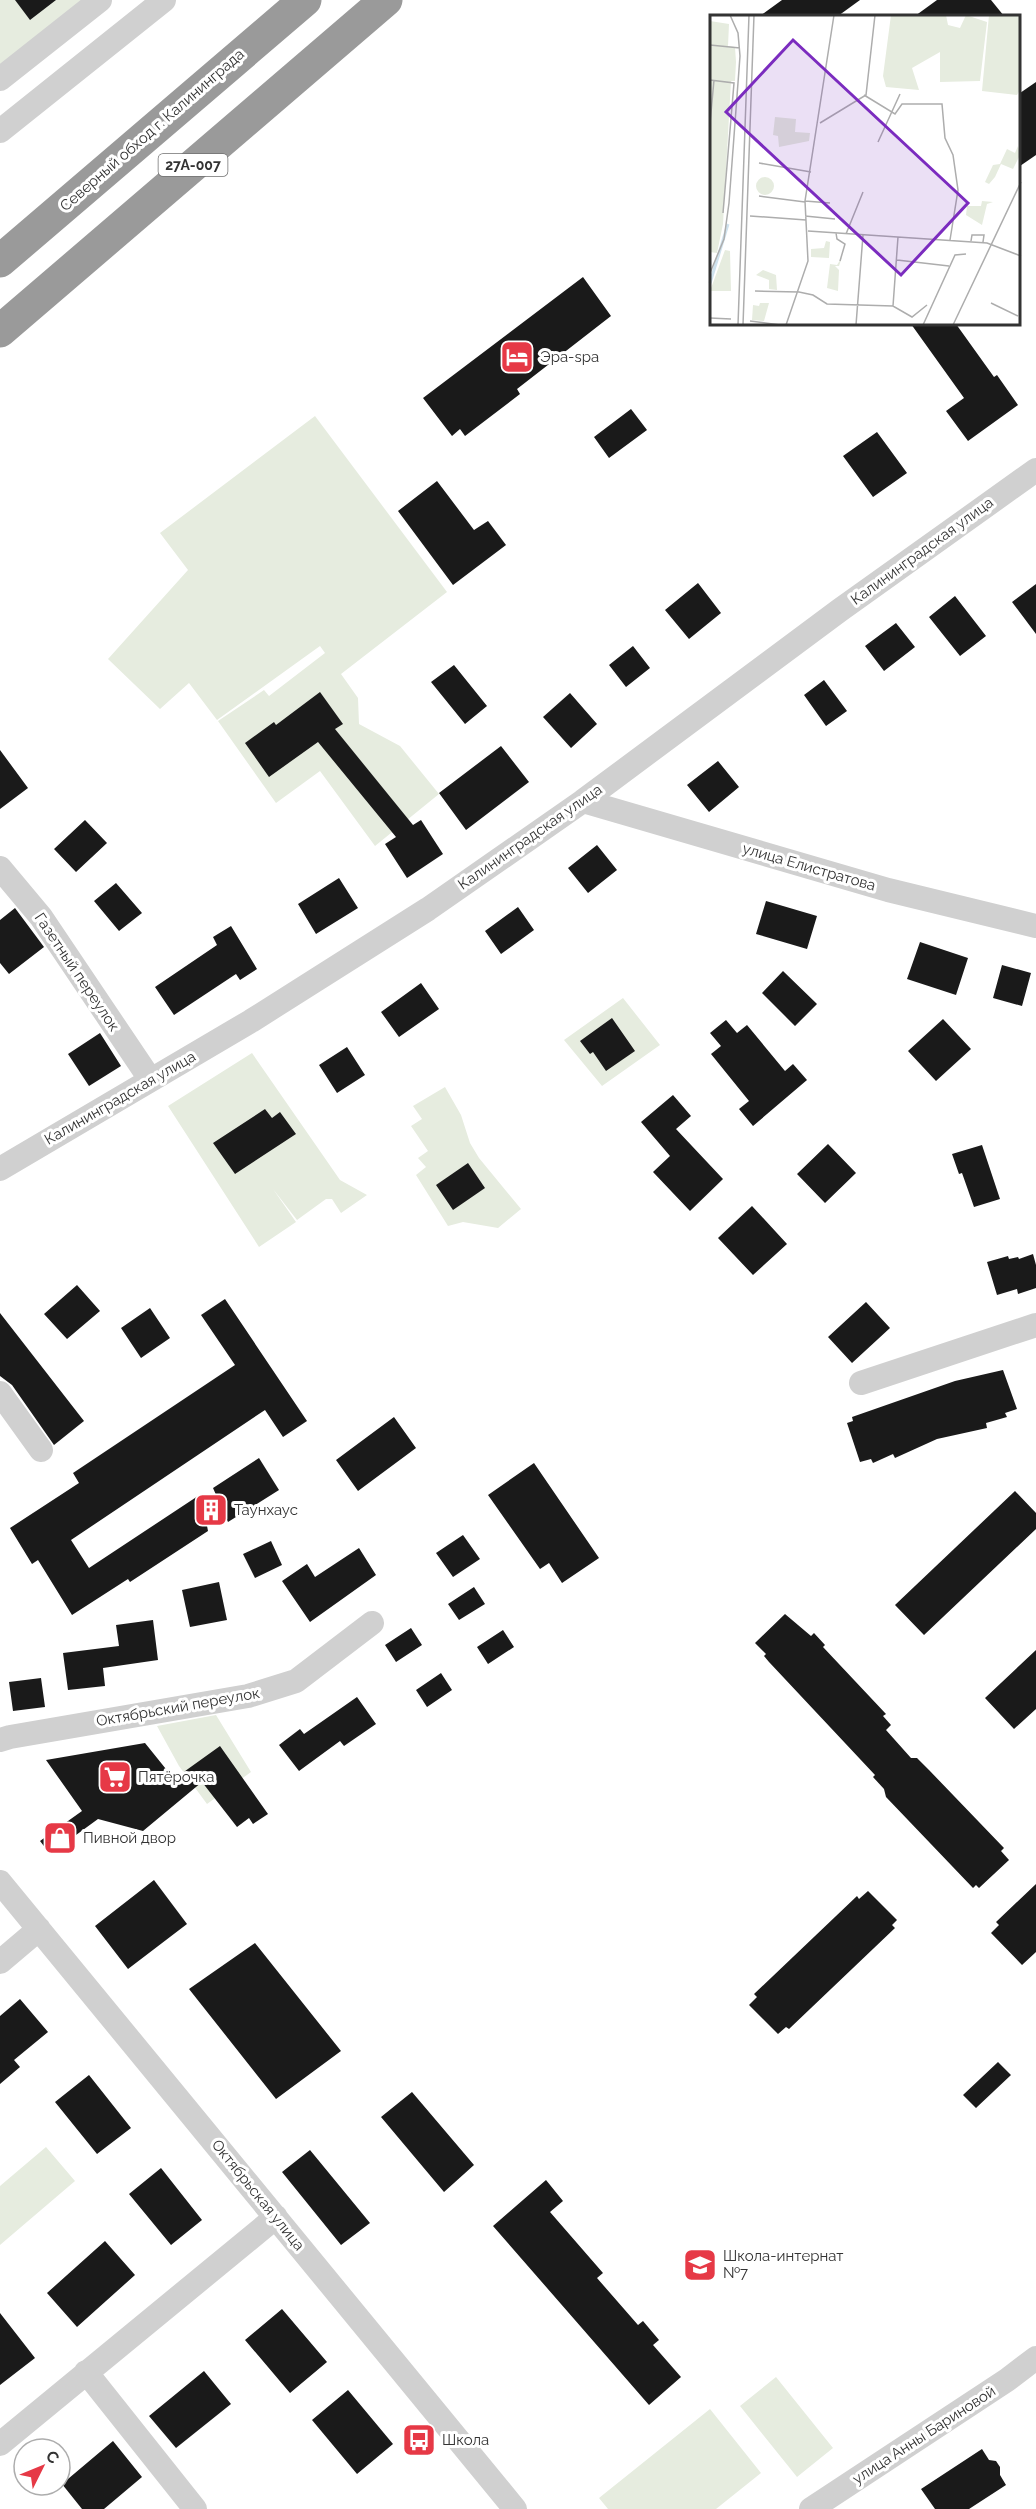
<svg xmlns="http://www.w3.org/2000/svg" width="1036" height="2509" font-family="Raleway,sans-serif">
<rect width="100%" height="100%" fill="#fff"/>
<path fill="#e6ecdf" d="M0,0H86L0,68Z
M315,416L447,592L341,674L358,698L359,724L400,746L439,794L375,846L320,771L276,803L218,721L264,690L269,696L325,653L320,646L217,720L189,683L160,709L108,659L188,570L160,533Z
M623,998L660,1045L602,1086L564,1040Z
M252,1053L340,1180L367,1195L341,1213L332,1199H326L297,1220L273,1189L296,1222L259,1247L168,1106Z
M445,1087L461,1115L470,1143L479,1158L521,1209L498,1228L463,1222L448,1226L416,1175L426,1167L418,1158L428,1151L411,1126L422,1119L413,1106Z
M216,1715L251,1772L207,1804L179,1766L157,1726Z
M46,2147L75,2181L0,2245V2186Z
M776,2377L833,2448L797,2477L740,2406Z
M710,2409L761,2473L716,2509H608L599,2498Z"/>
<path fill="#1a1a1a" d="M15,0H56L30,20Z
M782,0H860L838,16H760Z
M937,0H991L1004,16H915Z
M1036,82V155L1020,166V93Z
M583,277L611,316L517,389L520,394L465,436L460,429L452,436L423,398Z
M911,324H956L994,377L997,375L1018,405L968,441L946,411L964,398Z
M631,409L647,430L609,458L594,437Z
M877,432L907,473L873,497L843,456Z
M437,481L474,530L488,521L506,545L453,585L398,511Z
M698,583L721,613L689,639L665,610Z
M1036,584V634L1012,602Z
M955,596L986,636L960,656L929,617Z
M896,623L915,647L884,671L865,646Z
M633,646L650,668L626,687L609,665Z
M454,665L487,706L465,724L431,682Z
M824,680L847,711L826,726L804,695Z
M320,692L343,724L335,729L413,825L421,820L443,854L407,878L385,844L396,837L318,742L269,777L245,743L274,722L276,725Z
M570,693L597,724L571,748L543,717Z
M501,746L529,782L466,830L439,793Z
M0,750L28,788L0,809Z
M718,761L739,787L709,812L687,785Z
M85,820L107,843L76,872L54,849Z
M597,845L617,870L588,893L568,868Z
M339,878L358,908L316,934L298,904Z
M116,883L142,913L119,931L94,901Z
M766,901L817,916L807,949L756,934Z
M518,907L534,930L501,954L485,931Z
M15,908L44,947L9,974L0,963V920Z
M231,926L257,969L240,980L236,974L174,1015L155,987L217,945L213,937Z
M920,942L968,958L956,995L907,979Z
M1002,965L1031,973L1022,1006L993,998Z
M783,971L817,1004L795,1026L762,993Z
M421,983L439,1009L399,1037L381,1012Z
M612,1018L635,1051L606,1071L593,1052L590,1054L580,1041Z
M943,1019L971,1049L936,1081L908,1051Z
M726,1020L737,1033L747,1025L785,1071L793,1064L807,1080L753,1126L739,1109L749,1101L711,1054L721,1046L710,1033Z
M100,1033L121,1066L89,1086L68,1054Z
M347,1047L365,1075L337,1093L319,1065Z
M673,1095L691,1116L676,1129L723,1179L690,1211L653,1172L670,1156L641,1122Z
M265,1109L272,1118L280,1112L296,1134L235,1174L213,1143Z
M828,1144L856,1173L825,1203L797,1174Z
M982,1145L1000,1199L974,1207L962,1173L959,1174L952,1154Z
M468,1163L485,1188L453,1210L436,1185Z
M752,1206L787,1244L753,1275L718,1238Z
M1033,1254L1036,1265V1288L1018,1294L1017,1289L997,1295L987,1262L1008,1256L1009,1259L1018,1257L1019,1259Z
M77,1285L100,1311L67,1339L44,1314Z
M225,1299L307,1421L283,1437L265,1410L71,1540L89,1568L201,1494L208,1531L130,1582L128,1579L72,1615L38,1560L32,1564L10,1528L79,1483L73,1473L235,1365L201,1315Z
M866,1302L890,1328L852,1363L828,1337Z
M150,1308L170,1338L141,1358L121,1328Z
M0,1313L84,1421L54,1445L12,1385L0,1376Z
M1003,1370L1017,1409L1005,1413L1007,1417L986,1423L987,1428L937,1439L895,1458L893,1454L873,1463L871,1459L860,1462L847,1423L853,1421L852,1417L955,1381Z
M394,1417L416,1448L358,1491L336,1460Z
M259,1458L279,1490L228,1522L213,1488Z
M534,1463L599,1558L562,1583L549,1563L540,1569L488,1495Z
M1015,1491L1036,1513V1529L924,1635L895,1605Z
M463,1535L480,1559L453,1577L436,1553Z
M271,1541L282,1565L255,1578L243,1554Z
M359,1548L376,1575L310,1622L282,1581L307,1564L315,1577Z
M219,1582L227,1620L190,1627L182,1590Z
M474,1587L485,1604L459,1620L448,1604Z
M785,1614L811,1636L814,1633L825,1645L823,1647L886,1714L883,1716L891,1725L886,1730L911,1758H917L929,1770L1004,1848L1001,1851L1009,1860L979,1888L976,1885L973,1888L886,1797L884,1789L873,1777L875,1775L769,1662L764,1656L766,1654L755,1643Z
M153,1620L158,1660L103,1668L105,1686L68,1690L63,1653L119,1646L116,1625Z
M411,1628L422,1645L396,1662L385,1645Z
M503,1630L514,1647L488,1664L477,1647Z
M1036,1650V1709L1014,1729L985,1698Z
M441,1673L452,1690L427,1707L416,1690Z
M41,1678L45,1707L13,1711L9,1682Z
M357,1697L376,1724L344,1746L340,1741L299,1771L279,1745L300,1729L304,1734Z
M145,1743L174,1779L220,1746L268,1814L253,1824L249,1818L237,1827L202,1782L143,1831L98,1819L50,1854L40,1841L82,1811L46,1760Z
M154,1880L187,1924L128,1969L95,1926Z
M1036,1884V1952L1022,1965L991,1933L999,1925L996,1922Z
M868,1891L897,1920L892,1925L895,1928L789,2029L786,2027L778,2034L749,2005L757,1997L754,1994L857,1896L859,1899Z
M255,1943L341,2051L276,2099L189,1989Z
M20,1999L48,2032L14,2060L20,2067L0,2084V2016Z
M998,2062L1011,2075L976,2108L963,2095Z
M89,2075L131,2128L97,2154L55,2102Z
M412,2092L474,2165L444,2192L381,2117Z
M310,2150L370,2223L341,2245L282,2172Z
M161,2168L202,2220L171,2245L129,2194Z
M546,2180L563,2201L550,2212L603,2273L597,2278L638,2325L643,2321L659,2340L653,2345L681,2377L649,2405L493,2226Z
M105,2241L135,2275L77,2327L47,2293Z
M282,2309L327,2362L290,2393L245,2340Z
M0,2313L35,2358L0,2385Z
M204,2371L231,2404L176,2448L149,2416Z
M348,2390L393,2444L357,2474L312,2420Z
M113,2441L142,2477L104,2509H82L62,2484Z
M982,2449L989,2460L996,2461L1000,2467V2475L1006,2485L969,2509H935L921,2489Z"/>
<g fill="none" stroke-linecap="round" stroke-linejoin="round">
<path stroke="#d0d0d0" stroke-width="24" d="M0,79L100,0
M0,131L164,0
M583,801L888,890L1036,926
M0,868L41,917L150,1079
M0,1169L251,1021L428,909L583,801L840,610L1036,470
M861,1383L1036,1325
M0,1393L41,1450
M0,1740L10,1737L248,1696L296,1681L372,1623
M0,1882L515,2509
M0,1962L39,1929
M86,2372L195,2509
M0,2444L276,2217
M811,2509L1007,2380L1036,2358"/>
<path stroke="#9a9a9a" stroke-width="33" d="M0,261L305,0
M0,331L386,0"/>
</g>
<defs>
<symbol id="hotel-square" viewBox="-11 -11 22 22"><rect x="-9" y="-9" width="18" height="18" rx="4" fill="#e63946" stroke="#fff"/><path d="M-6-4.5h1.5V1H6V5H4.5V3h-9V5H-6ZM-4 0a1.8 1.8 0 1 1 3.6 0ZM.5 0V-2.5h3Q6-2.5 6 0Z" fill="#fff"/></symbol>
<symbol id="building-square" viewBox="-11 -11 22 22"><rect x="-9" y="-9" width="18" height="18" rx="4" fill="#e63946" stroke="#fff"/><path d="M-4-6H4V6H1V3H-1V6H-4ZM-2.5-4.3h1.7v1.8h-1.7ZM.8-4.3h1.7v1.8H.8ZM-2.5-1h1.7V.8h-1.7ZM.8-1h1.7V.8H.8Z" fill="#fff"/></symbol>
<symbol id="supermarket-square" viewBox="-11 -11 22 22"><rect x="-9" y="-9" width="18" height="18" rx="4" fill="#e63946" stroke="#fff"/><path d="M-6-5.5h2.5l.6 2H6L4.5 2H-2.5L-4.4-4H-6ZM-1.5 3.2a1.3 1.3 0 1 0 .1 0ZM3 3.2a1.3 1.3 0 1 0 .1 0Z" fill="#fff"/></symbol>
<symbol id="shop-square" viewBox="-11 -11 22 22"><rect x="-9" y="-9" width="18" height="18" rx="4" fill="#e63946" stroke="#fff"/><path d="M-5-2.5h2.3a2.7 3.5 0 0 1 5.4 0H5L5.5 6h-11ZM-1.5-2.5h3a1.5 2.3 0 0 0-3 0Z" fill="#fff"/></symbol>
<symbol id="school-square" viewBox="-11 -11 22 22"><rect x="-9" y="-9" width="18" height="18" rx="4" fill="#e63946" stroke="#fff"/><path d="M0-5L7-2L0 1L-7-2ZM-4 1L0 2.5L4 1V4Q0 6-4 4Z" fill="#fff"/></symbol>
<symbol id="bus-square" viewBox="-11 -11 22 22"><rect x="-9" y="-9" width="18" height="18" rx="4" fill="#e63946" stroke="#fff"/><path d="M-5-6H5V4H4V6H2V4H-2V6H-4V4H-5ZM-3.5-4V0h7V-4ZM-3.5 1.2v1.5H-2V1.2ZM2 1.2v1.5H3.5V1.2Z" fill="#fff"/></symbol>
</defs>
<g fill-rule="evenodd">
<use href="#hotel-square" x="498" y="338" width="38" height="38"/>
<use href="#building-square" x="192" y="1491" width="38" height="38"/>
<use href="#supermarket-square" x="96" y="1758" width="38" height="38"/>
<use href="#shop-square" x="41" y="1819" width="38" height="38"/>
<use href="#school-square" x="681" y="2246" width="38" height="38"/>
<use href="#bus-square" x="400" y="2421" width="38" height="38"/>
</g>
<g text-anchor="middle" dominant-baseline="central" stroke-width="6" stroke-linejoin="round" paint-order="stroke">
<rect fill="#fff" stroke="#707070" stroke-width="1.5" x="158.5" y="154" width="69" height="22" rx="4.5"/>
<g font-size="14" font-weight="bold" fill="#333">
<text x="193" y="165">27А-007</text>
</g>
<g font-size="15" fill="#333" stroke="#fff">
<text transform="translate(152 130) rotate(-41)">Северный обход г. Калининграда</text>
<text transform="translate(922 551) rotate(-36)">Калининградская улица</text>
<text transform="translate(530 837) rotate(-35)">Калининградская улица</text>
<text transform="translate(809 867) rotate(16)">улица Елистратова</text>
<text transform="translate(77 972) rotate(56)">Газетный переулок</text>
<text transform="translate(120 1098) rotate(-30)">Калининградская улица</text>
<text transform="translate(178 1707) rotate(-10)">Октябрьский переулок</text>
<text transform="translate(258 2195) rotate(51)">Октябрьская улица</text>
<text transform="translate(924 2435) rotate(-33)">улица Анны Бариновой</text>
</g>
<g font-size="15" fill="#333" stroke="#fff" text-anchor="start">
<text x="540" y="357">Эра-spa</text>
<text x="234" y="1510">Таунхаус</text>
<text x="138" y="1777">Пятёрочка</text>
<text x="83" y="1838">Пивной двор</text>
<text x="723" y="2256">Школа-интернат<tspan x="723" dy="17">№7</tspan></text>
<text x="442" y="2440">Школа</text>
</g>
</g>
<g transform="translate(710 15)">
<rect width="310" height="310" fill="#fff"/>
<path d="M181,0H236L238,10L250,13L256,0L277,7L270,66L230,67V37L202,53L209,75L176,72L173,61ZM279,0H310L311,73L307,80L272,76ZM0,6L19,9L18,31L25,32L26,47L25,66H21L13,209L7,238L0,237ZM65,102L86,104L85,117L100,118L99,126L69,132L68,121L63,120ZM308,131L310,140L303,154L291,149L285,162L279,169L275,167L283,150L290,149L297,134L305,138ZM46 171a9 9 0 1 1 18 0a9 9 0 1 1-18 0ZM272,186L283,187L277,189L272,210L256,200L257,191H271ZM116,226L120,227L119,243L101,242V234L114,233ZM15,235L20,236L21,276H0ZM132,242L129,251H125L129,255L128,276L117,273L120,249L127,250ZM53,255L66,260L67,275L59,274V265L46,260ZM50,288H59L54,306L42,305L43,290L49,291Z" fill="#e6ecdf"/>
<path fill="none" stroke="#cfe2ee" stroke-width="3" d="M0,268L18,209"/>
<path fill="none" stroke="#adadad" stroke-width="1.5" d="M0,30L30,33M0,65L24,68L13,198M154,80L185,99L192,89H232L235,123L243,140L248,175L240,225M0,108L4,65M110,108L156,80L165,0M168,127L190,79M49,148L101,157M49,181L95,187M95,186L120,188M40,201L96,205M95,201L125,204M98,216L277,228L311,241M126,218L127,224L135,229L130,246M136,219L153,177M261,226L262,220H274L273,227M187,245L239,251M0,258L14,224L19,188L30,41L28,18L20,0M45,276L89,277L103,280L117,289L183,291L202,302L217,290M281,288L308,301M183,291L188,222M0,303L21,304M40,306L70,310M28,310L39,0M33,310L44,0M76,310L98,246L95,186L124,0M146,310L153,220M213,310L245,240L256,239M243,310L311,167"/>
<path fill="#7b2cbf" fill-opacity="0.15" stroke="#7b2cbf" stroke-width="3" d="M83,25L258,188L191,260L16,97Z"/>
<rect width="310" height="310" fill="none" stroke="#333" stroke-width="3"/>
</g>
<g transform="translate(42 2467) rotate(47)"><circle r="28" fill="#ffffff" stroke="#adadad" stroke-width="1.5"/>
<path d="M0-4.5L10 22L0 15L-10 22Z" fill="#e63946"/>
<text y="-9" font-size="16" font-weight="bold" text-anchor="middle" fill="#333333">С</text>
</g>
</svg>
